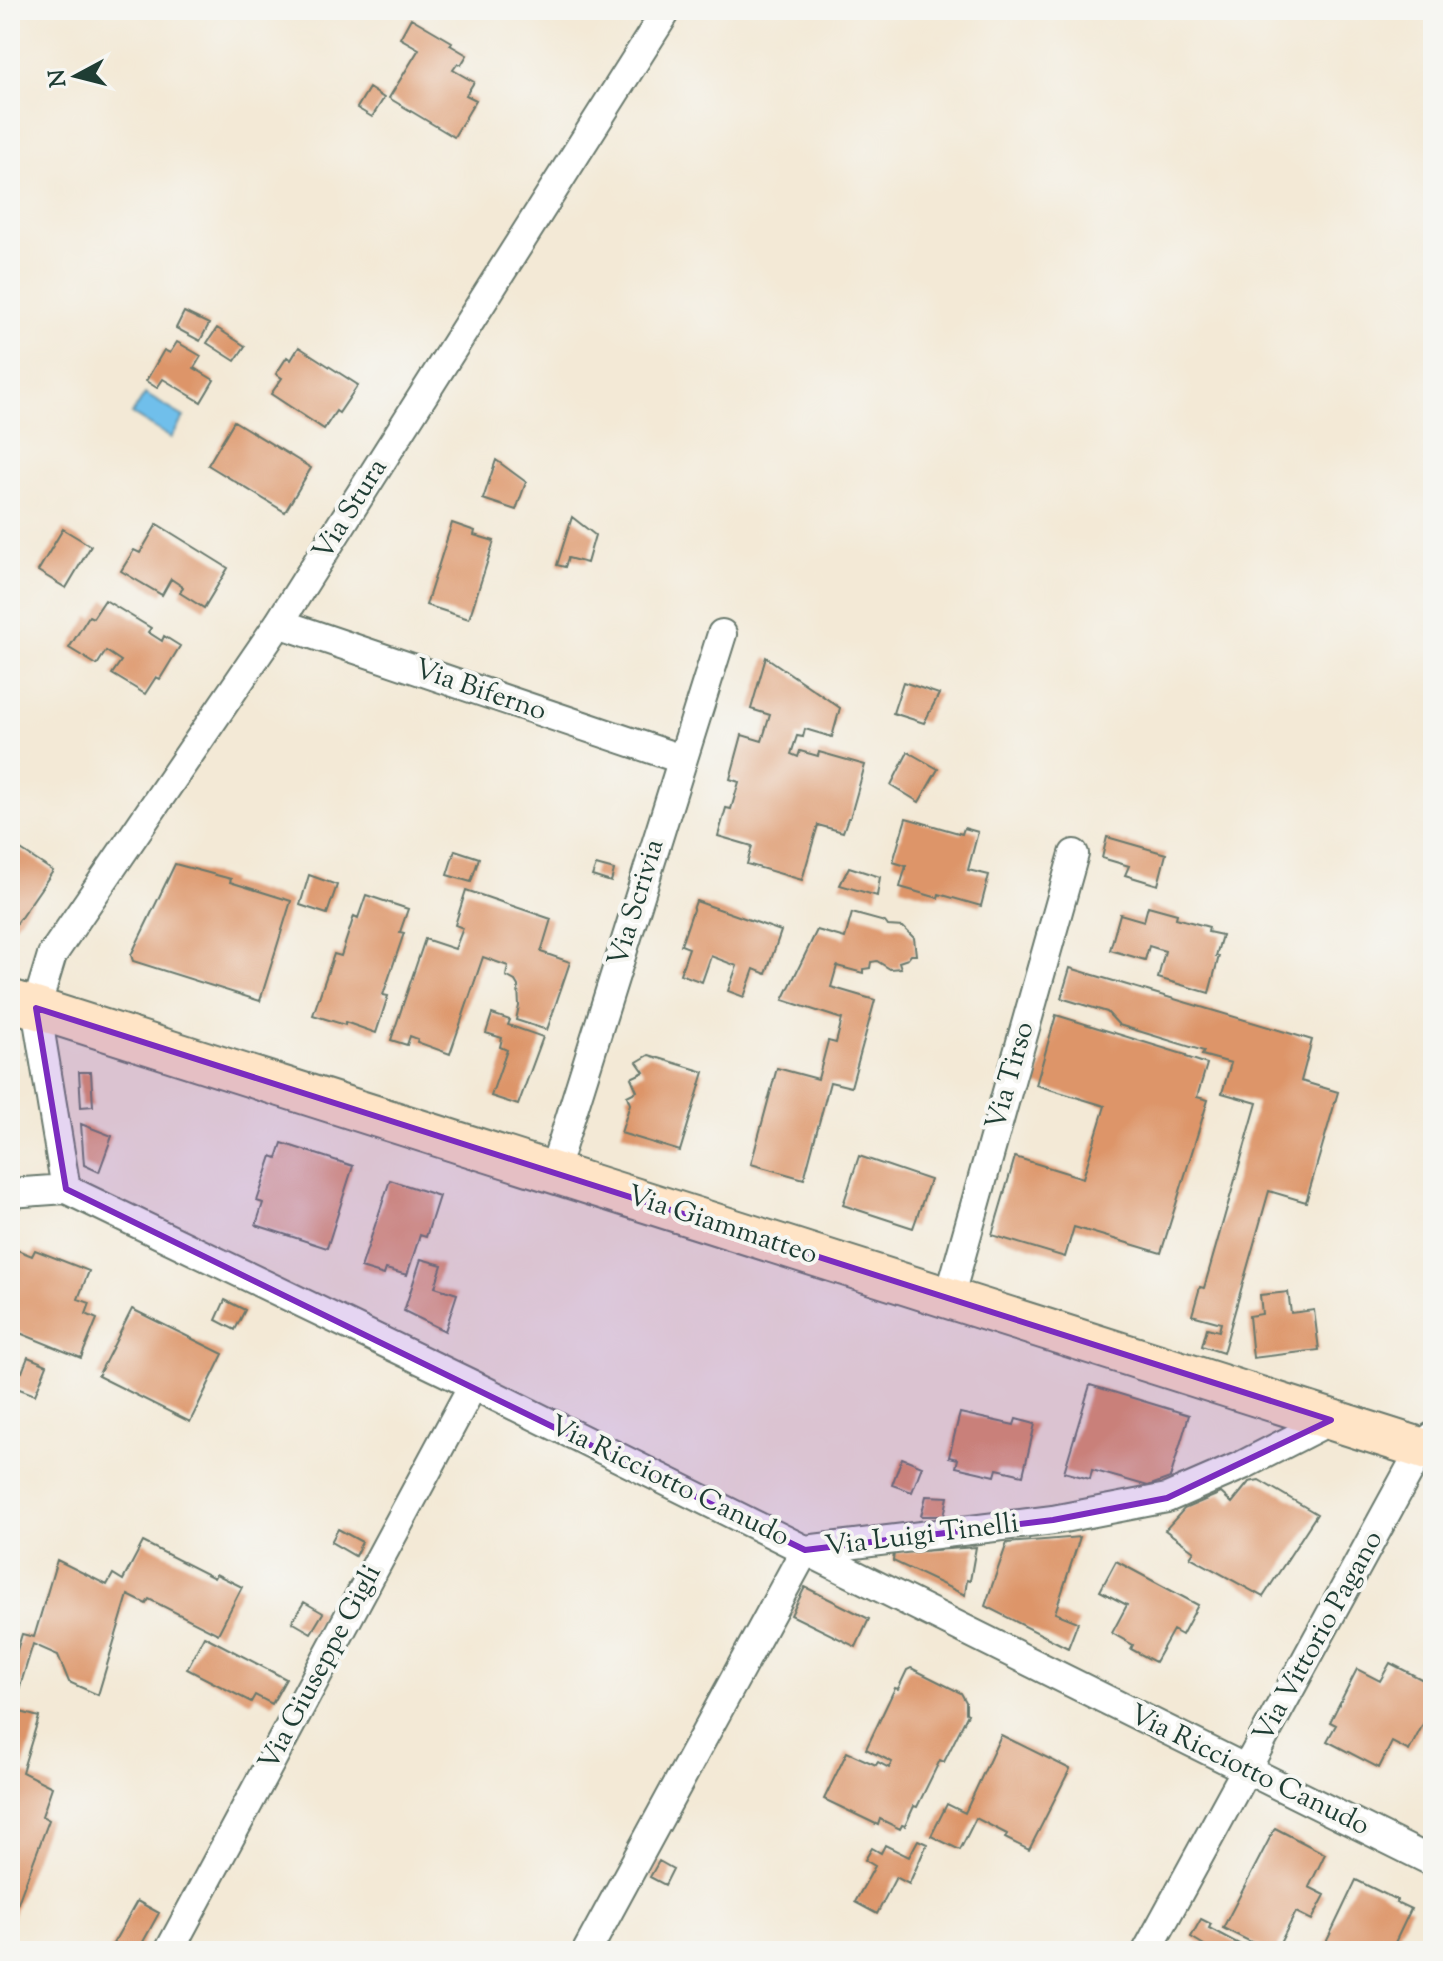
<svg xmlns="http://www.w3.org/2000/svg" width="1443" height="1961" font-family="'Sorts Mill Goudy',serif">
<rect width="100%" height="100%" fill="#f6f6f2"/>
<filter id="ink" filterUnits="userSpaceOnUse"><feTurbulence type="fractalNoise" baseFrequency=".0125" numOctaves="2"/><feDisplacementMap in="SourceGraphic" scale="16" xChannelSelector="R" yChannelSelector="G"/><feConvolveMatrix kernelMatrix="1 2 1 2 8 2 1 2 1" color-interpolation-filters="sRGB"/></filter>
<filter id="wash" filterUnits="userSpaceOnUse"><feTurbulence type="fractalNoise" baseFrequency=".006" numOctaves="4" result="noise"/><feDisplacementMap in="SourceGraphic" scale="32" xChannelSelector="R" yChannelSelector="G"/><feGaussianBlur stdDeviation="1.8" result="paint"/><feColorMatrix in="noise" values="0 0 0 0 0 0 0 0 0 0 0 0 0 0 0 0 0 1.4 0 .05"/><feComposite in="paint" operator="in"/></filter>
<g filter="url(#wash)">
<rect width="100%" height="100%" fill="#f3e9d6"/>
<path fill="#70bfeb" stroke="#487e90" stroke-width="2" d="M145,394L184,417L171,438L132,414Z"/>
<g id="blocks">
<path fill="#dd9569" d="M411,18L452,42L450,45L467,55L461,65L458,63L453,70L474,82L466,95L476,100L454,137L389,98L419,49L400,38Z
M369,88L384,98L372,117L357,108Z
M184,312L209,324L200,341L176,328Z
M217,328L245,346L235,361L207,343Z
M177,342L201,356L194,368L214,380L201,402L163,379L157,388L146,381L164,350L170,353Z
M299,347L358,385L339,413L336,411L324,429L271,394L282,378L276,374L287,357L291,360Z
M234,421L311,468L285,512L208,465Z
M496,460L526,482L516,510L483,499Z
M572,517L595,535L587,563L568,558L565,567L557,565Z
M452,523L475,531L474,535L494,541L469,619L426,605Z
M157,524L228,568L204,608L180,593L183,587L171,579L162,595L121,571L134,550L140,553Z
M63,529L91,546L66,588L38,571Z
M105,600L151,628L148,632L162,641L164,636L180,646L160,679L156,677L145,694L112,674L121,661L106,651L97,665L69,648L89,616L93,618Z
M766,657L840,708L832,737L805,729L803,737L797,736L791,754L798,757L800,751L818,756L819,752L865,765L850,818H848L843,832L818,825L802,880L747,864L752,846L718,836L726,808L731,809L739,782L730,779L742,735L762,741L770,715L751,709Z
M903,682L939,694L924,723L893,713Z
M908,752L938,769L919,802L891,785Z
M906,818L962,834L964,828L978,832L968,870L989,875L981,906L939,894L938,898L900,887L906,866L893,862Z
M1107,837L1166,854L1158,885L1125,875L1129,866L1102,858Z
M10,843L53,871L15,926L10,928Z
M455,850L479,858L471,882L447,875Z
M175,864L231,879L230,882L291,901L260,1001L133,961L131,955Z
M596,865L614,870L611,882L592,876Z
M849,867L880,877L877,896L840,885Z
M309,875L337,885L327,914L300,905Z
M466,890L551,919L541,952L570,962L547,1030L516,1020L519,1006L518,986L515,981L506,976L508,966L483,957L450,1054L417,1042L418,1039L410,1036L407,1045L391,1040L425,939L455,949L463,928L455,925Z
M366,895L408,909L400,932L404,933L383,995L388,996L376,1033L345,1022V1025L313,1015L334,954L341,956L354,916L358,918Z
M696,901L781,931L766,974L754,969L744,997L728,991L737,966L711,956L702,982L680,974L689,948L681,945Z
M1148,906L1177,914L1176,918L1209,927L1208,932L1222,935L1216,956H1219L1209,993L1158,978L1165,951L1149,946L1145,960L1110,950L1120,914L1144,921Z
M852,913L885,922L888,926L903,927L914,938L916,955H911L908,959L899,962L901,968L890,969L877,961L871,962L870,968L863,969V973L837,966L831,987L875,1000L851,1087L830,1082L804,1179L751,1164L777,1068L818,1079L828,1041L836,1043L842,1019L783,1000L817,930L845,938Z
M1070,968L1312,1040L1301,1081L1338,1092L1306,1202L1269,1191L1223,1353L1202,1346L1207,1328L1219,1331L1221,1323L1192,1315L1200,1287L1204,1288L1257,1103L1222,1093L1231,1063L1202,1055L1204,1051L1119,1025L1107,1012L1061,998Z
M492,1014L510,1020L508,1025L543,1037L518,1105L491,1096L507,1050L500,1047L502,1038L486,1033Z
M1056,1015L1186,1055V1057L1207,1064L1197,1097L1208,1100L1161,1253L1074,1227L1065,1257L992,1235L1015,1157L1083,1178L1105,1106L1036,1085Z
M649,1055L704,1072L680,1151L621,1133L630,1104L627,1096L637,1091L631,1078L644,1072L637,1062Z
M79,1072H91L93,1106L81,1107Z
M81,1124L112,1136L99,1172L84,1165Z
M282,1143L353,1166L327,1248L256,1225L263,1203L257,1201L272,1156L277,1158Z
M859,1156L930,1180L913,1228L843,1205Z
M390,1180L439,1196L426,1237L420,1235L407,1275L386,1269L384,1275L361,1268Z
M10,1247L32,1256L35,1250L89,1271L78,1299L90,1303L86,1314L97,1319L81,1358L10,1329Z
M421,1259L442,1265L435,1287L457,1294L445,1331L404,1311Z
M1288,1292L1291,1313L1314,1310L1319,1350L1253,1358L1249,1316L1262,1314L1260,1295Z
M225,1300L245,1310L235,1330L216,1320Z
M132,1309L223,1354L190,1422L98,1376Z
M28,1357L47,1365L35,1395L17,1388L14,1399L10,1398V1369L22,1372Z
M1090,1385L1189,1415L1170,1478L1148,1486L1092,1470L1090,1479L1064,1472Z
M960,1413L1014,1425L1016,1419L1035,1424L1023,1475L997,1469L995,1476L956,1467L958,1459L949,1457Z
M902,1458L922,1466L912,1492L892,1485Z
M1259,1480L1317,1514L1263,1597L1190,1557L1194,1551L1165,1530L1184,1509L1221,1493L1232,1503L1249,1482Z
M926,1496L948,1497L944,1516H921Z
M338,1529L362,1542L355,1556L331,1542Z
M1080,1537L1055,1613L1078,1622L1068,1648L985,1606L1007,1543Z
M143,1542L214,1578L216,1574L242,1587L218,1634L149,1599L146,1604L128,1595L98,1695L69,1682L58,1655L33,1644L14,1706L10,1705V1658L14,1660L22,1634L34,1637L57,1560L107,1585L113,1574L123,1580Z
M976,1547L970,1581L967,1580L965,1595L893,1561L894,1553Z
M1116,1561L1198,1605L1182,1635L1173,1630L1155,1662L1131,1649L1133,1645L1112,1633L1127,1605L1100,1591Z
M805,1587L869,1619L856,1647L791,1615Z
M304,1602L323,1613L311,1633L292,1622Z
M204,1636L286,1679L272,1704L255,1695L251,1702L187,1669Z
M1390,1663L1433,1685L1425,1705L1431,1709L1409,1751L1392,1742L1379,1768L1327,1741L1336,1725L1330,1722L1357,1669L1380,1681Z
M911,1668L961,1693L966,1702V1713L968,1714L944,1762L940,1760L917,1807L914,1806L905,1826L902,1825L900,1829L880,1819L878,1825L824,1799L847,1752L876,1765L878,1762L889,1768L892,1762L866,1749L895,1688L898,1689L907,1670Z
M13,1710L39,1717L22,1772L52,1787L42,1816L49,1820L10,1924V1721Z
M1001,1735L1070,1769L1029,1850L1005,1838L1007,1834L976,1818L960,1850L931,1836L947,1804L965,1813Z
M1275,1828L1325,1854L1309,1887L1325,1895L1312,1920L1296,1912L1276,1951H1269L1223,1928Z
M918,1840L927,1844L909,1884L896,1877L877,1914L855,1902L875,1866L865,1860L872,1848L881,1853L885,1845L909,1857Z
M659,1861L673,1869L665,1885L650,1877Z
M1356,1880L1397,1900L1396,1902L1411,1909L1391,1951H1322Z
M137,1901L159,1913L138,1951H109Z
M1201,1919L1211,1924L1209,1928L1252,1951H1214L1191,1937Z"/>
</g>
</g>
<g filter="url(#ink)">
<use href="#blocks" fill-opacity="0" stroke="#69796d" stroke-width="2"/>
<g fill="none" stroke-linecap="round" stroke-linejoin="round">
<defs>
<path id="street" d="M667,10L279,623L52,955L36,1008L66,1189L473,1385L1433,1862
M279,623L681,759
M553,1173L722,634
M10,1193L66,1189
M949,1298L1074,854
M169,1951L473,1385
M587,1951L805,1550L1053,1520L1167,1498L1243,1465L1331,1420
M1147,1951L1421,1449L1432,1437"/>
<path id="secondary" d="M10,1000L1433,1452"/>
</defs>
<use href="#street" stroke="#69796d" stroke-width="32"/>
<use href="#secondary" stroke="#69796d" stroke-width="44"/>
<use href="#street" stroke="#fff" stroke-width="28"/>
<use href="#secondary" stroke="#ffe4c6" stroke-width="40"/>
</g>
</g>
<path fill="#7b2cbf" fill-opacity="0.2" stroke="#7b2cbf" stroke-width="6" stroke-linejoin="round" d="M36,1008L1331,1420L1167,1498L1053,1520L805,1550L66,1189Z"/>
<g text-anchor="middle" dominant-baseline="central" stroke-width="8" stroke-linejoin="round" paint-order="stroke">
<g font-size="28" fill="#1f3d34" stroke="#f6f6f2">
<text transform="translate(351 510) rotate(-58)">Via Stura</text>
<text transform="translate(480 691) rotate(19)">Via Biferno</text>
<text transform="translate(637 903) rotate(-73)">Via Scrivia</text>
<text transform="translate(1011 1076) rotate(-74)">Via Tirso</text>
<text transform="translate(722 1226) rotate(18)">Via Giammatteo</text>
<text transform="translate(669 1482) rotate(26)">Via Ricciotto Canudo</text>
<text transform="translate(922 1536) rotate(-7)">Via Luigi Tinelli</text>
<text transform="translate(1319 1637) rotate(-61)">Via Vittorio Pagano</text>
<text transform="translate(321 1668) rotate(-62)">Via Giuseppe Gigli</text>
<text transform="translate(1249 1771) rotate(26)">Via Ricciotto Canudo</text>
</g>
</g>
<rect width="1443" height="1961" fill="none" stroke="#f6f6f2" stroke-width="40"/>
<g transform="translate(76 76) rotate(263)" stroke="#f6f6f2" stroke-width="6" paint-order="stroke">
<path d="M0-6L14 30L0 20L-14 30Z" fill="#1f3d34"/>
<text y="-12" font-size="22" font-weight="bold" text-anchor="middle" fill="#1f3d34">N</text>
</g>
</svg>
